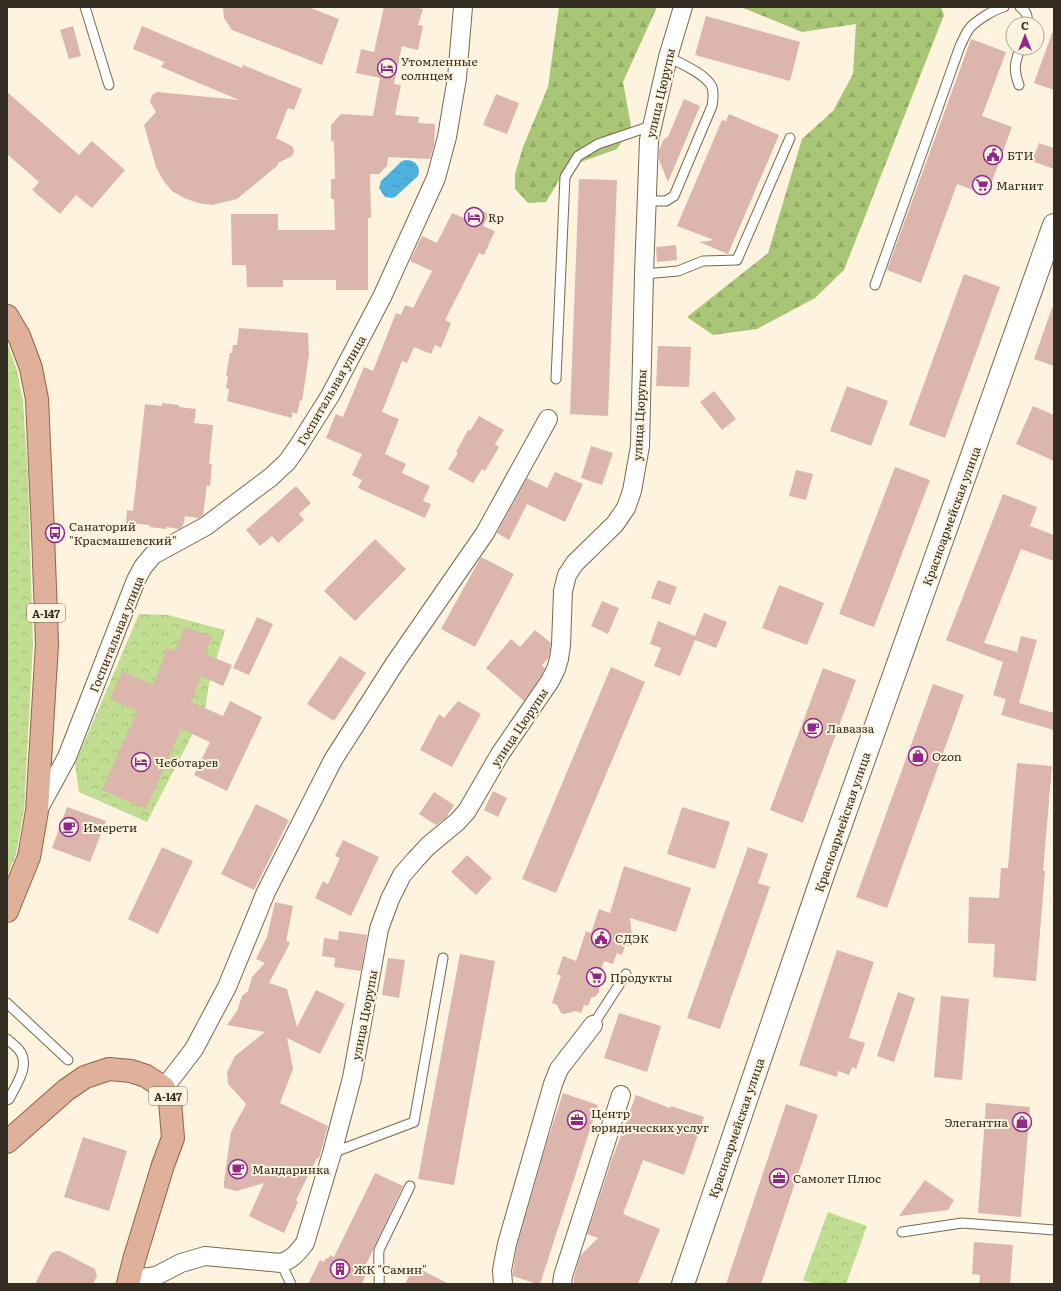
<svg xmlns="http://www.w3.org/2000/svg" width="1061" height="1291" font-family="Literata,serif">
<defs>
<pattern id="forest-firs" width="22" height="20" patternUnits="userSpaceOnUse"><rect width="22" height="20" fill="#a8c676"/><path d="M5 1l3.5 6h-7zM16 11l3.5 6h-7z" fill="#91aa66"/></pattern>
<pattern id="park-crowns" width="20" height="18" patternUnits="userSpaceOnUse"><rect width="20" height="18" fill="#c0dd91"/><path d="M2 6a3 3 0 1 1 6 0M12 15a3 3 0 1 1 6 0" fill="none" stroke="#a5be7d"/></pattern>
<pattern id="water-ripples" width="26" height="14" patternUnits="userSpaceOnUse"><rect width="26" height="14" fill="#4fb1de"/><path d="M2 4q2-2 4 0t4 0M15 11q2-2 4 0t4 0" fill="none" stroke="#4290b4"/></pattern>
</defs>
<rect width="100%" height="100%" fill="#fdf3df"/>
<path fill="url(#forest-firs)" d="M559,7H657L623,82L631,126L617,149L567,167L546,202L528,203L515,189V174L523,147L548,87Z
M741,7H941L944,15L844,270L815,298L757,329L713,335L687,317L768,253L802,139L833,111L853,74L856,24L802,32Z"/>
<path fill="url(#park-crowns)" d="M7,343L17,370L23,401L28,478L33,644L24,810L16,854L7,877Z
M139,614L168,615L225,630L209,684L205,710L147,822L79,792L75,764Z
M828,1212L867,1226L846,1284H816L803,1280Z"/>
<path fill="url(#water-ripples)" d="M406,160C416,160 421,167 418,176L395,197L392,198L385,197L379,188L381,181L402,161Z"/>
<path fill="#dcb6ac" d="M223,7H308L339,19L322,65L232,30L224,18Z
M384,7H414L423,9L418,25L423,26L418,50L402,46L394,84L401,85L395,115L419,117L418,123L435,124L434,145L430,159L388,157L387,166L379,174H370L371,218H368V290H336V280H283V287H247L246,265H232L231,214H278V230H335L334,199H331V179H335L334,142L331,141V125L341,114L373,116L380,78L356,73L361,49L374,52Z
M706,16L800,42L790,81L695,55Z
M73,26L81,56L69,59L60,30Z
M142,26L242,68L243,65L302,89L294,110L288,108L276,138L292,146L294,151L292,156L278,163V165L237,199L212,205L198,203L184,198L172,191L163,180L156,167L144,125L156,112L150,102L152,95L157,92L239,100L161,67L164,62L133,49Z
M1052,33H1054V90L1034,83Z
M971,39L1006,52L982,116L1012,127L987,195L957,184L921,283L887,270Z
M7,92L79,155L92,141L125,170L92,208L76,195L60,214L32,190L39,182L7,154Z
M496,94L519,103L507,134L483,125Z
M684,99L700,106L668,182L659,160V150L664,139L668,137Z
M729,114L779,135L728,254L699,242L714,240L677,226L722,120L726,121Z
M1039,143L1054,148V169L1032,161Z
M579,179L617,180L608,416L570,414Z
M472,206L489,214L483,226L495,231L484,255L479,253L445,320L451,323L441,348L435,345L431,354L414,347L407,363L402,361L382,412L399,419L385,454L406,464L402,473L430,486L423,501L431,504L425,518L358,488L362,480L352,475L362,454L326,438L336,414L343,417L364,367L373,371L396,313L401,315L405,305L413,308L432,271L410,261L422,236L437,243L452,213L466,219Z
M676,245L677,260L657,262L656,247Z
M964,274L1000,287L945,438L909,425Z
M1052,308H1054V366L1034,359Z
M239,328L308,333L309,355L302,401L300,400L297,414L292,412V418L227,401L229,389L226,388L228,376H226L230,353H232L233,345H237Z
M658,346L691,347L689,387L656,386Z
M847,386L888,401L871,446L830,431Z
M714,391L736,419L722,430L700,402Z
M162,403L179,405V407L196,409L194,423L213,425L209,464H212L210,486L207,485L203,515L199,518L185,516L183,526L179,529L166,527V529L149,527L150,525L126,523L127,510L133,511L145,404L162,406Z
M1033,406L1054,415V461L1016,444Z
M479,416L504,430L495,444L499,447L485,471L482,469L473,483L448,469L458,453L456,452L468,430L470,431Z
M591,446L613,453L602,485L581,478Z
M895,467L930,480L874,627L839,614Z
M796,470L813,474L806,500L789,496Z
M555,472L583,484L565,522L527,504L509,540L497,533L527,478L547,488Z
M296,486L311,503L299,514L304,520L278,543L272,536L260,546L246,530Z
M1003,494L1037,507L1030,526L1054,535V561L1021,549L984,643L1017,652L1021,636L1037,640L1019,703L1054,713V730L1001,715L1006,699L993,695L1003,662L946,640Z
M375,539L406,569L355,621L324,591Z
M481,557L514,574L475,647L441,629Z
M658,580L677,587L670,605L651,598Z
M779,585L824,603L807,645L762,628Z
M602,601L619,608L608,634L591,626Z
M704,613L727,622L716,648L695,640L680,676L654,666L661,648L650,644L658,621L695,636Z
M257,617L273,624L249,675L233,668Z
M185,627L212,637L205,654L232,665L223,686L201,676L191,702L223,716L230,701L262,717L227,791L194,775L210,742L181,729L146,809L102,790L137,711L110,699L122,671L153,685L167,648L175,651Z
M535,630L551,643L549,657L542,665L545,668L541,676L524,701L486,668L511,639L520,647Z
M340,656L366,673L334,721L307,704Z
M611,667L645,682L556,893L522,879Z
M823,668L856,680L803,823L770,810Z
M933,684L964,695L887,908L856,897Z
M458,701L481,714L452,767L420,750L439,714L444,718Z
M1017,763L1052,766L1043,871H1045L1036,981L993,977L995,944L968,943L969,897L999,898L1001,868H1008Z
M493,791L507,798L498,817L484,810Z
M434,792L454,805L446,818L436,825L419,814Z
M256,804L289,820L254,890L221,874Z
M67,807L106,821L90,862L52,848Z
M682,807L730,822L715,869L667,854Z
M343,840L379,857L351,916L315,898L323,881L328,884L340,858L335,856Z
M162,847L193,861L158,934L128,919Z
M748,847L768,854L758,883L770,887L720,1029L687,1018Z
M467,855L492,878L476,895L451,872Z
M624,866L691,888L676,932L630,918L633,945L625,946L622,955L617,953L613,964L604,961L596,983L599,987V992L596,996L591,998L588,1006L584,1005L581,1013L576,1011L564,1014L561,1013L557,1005L552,1003L561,976L557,974L563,956L576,961L586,931L591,933L599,909L610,913Z
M275,902L293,906L286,942L287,941L290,943L269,983L287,989L297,1027L316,990L345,1004L320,1054L287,1038L293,1069L280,1103L328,1126L319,1158V1159L317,1158L296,1200L298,1202L284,1233L249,1216L264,1183L237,1191L224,1188V1182L231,1132L246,1104L228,1084L227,1072L235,1056L265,1032L227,1025L237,1011L242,996L248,991L252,977L265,963L256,959L267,937Z
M339,931L367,935L361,971L334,967L335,958L322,956L324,938L338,940Z
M837,950L874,962L849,1038L865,1043L856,1069L852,1067L849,1075L838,1071L837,1077L799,1065Z
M460,954L495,961L454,1185L418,1179Z
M388,958L405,960L399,998L382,995Z
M898,992L915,998L894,1062L877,1056Z
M941,996L969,999L962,1080L934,1077Z
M619,1013L661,1026L647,1072L604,1058Z
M563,1093L598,1105L540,1284H537L513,1276V1271L517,1246L546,1145Z
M636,1095L670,1108L671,1106L704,1117L684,1175L643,1160L623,1214L660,1229L638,1284H574V1278L580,1256L598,1238L587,1234L611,1162Z
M986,1103L1030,1107L1021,1217L978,1213Z
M786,1104L818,1115L761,1284H726Z
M83,1137L127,1151L109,1211L64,1197Z
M375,1173L403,1186L365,1267L364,1271L367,1272L362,1284H308L320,1260L324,1262L326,1258L328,1259L330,1255L334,1257Z
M925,1180L954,1200L948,1210L899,1216Z
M974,1242L1013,1245L1010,1284H979L980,1275L972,1274Z
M56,1251H60L95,1269L97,1276L93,1284H35L50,1255L53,1252Z
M414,1266L449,1284H405Z"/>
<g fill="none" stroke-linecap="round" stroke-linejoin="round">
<defs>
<path id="lane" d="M85,7L109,85
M1020,7C1027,12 1028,16 1027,24
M1019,85C1013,69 1015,63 1020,48
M647,201H666L674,196L712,106C713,100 714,93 712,87C706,74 680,63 668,57
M644,274L678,271L703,261L737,260L790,138
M875,285L960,46C963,41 965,34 969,29C975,21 995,9 1004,7
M556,379L565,177L578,156L598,144L651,126
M7,1003L68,1060
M593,1025L626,974
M7,1039C11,1043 16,1046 19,1050C31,1065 16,1085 9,1099L7,1100
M332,1153L414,1122L443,958
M902,1232L962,1223L1054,1230
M281,1263L291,1284
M379,1284C380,1273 378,1261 379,1250L410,1186"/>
<path id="street" d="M38,810L67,757L136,580L143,567L153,555L206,526L271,477L287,462L297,448L330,396L382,297L436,178L447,137L452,107L457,78L463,7
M164,1088L194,1049L227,987L266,892L333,760L395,663L485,533L548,419
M128,1280L156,1276L181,1263L205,1256L281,1263C293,1259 298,1252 305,1243L332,1153L352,1078L379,929L390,899L402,875L415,860L428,846L457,822L467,811L500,754L550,681L556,669L559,659L561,645L563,591L567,575L575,563L615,524L626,508L632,491L640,446L644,274L649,140L668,57L683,7
M503,1284L502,1270L507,1244L553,1084L559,1069L593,1025
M562,1284L563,1276L621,1095"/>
<path id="secondary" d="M683,1284L825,869L1054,225"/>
<path id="primary" d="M7,316L19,336L31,368L37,399L43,533L47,644L37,811L29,857L7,911
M7,1142L66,1090L85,1077L109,1069L131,1071L146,1076L164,1088L170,1101L173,1138L163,1165L134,1260L128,1284"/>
</defs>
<use href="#lane" stroke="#78694c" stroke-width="11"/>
<use href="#street" stroke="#78694c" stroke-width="20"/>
<use href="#secondary" stroke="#78694c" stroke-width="24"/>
<use href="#primary" stroke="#966143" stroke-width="24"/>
<use href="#lane" stroke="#fff" stroke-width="9"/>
<use href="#street" stroke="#fff" stroke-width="18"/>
<use href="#secondary" stroke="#fff" stroke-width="22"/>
<use href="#primary" stroke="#e0b19a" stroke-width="22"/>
</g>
<defs>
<symbol id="hotel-ring" viewBox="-11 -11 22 22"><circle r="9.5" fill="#fdf3df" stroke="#91278b" stroke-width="1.5"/><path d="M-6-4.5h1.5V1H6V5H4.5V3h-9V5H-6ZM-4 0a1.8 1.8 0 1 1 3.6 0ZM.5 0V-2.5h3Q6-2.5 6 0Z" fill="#91278b"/></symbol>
<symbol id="civic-ring" viewBox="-11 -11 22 22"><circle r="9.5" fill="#fdf3df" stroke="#91278b" stroke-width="1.5"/><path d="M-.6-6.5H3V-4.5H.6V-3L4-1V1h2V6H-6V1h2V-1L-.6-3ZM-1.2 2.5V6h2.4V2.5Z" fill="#91278b"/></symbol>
<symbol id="supermarket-ring" viewBox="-11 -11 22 22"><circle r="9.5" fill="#fdf3df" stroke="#91278b" stroke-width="1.5"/><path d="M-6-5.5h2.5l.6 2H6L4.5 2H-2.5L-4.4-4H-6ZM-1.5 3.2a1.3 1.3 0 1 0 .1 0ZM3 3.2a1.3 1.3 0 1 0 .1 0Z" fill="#91278b"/></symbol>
<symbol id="bus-ring" viewBox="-11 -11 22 22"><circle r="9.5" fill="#fdf3df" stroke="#91278b" stroke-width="1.5"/><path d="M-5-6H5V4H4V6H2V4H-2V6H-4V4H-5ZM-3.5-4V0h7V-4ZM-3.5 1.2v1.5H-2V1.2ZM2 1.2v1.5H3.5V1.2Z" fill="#91278b"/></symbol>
<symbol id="cafe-ring" viewBox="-11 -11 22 22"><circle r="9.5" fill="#fdf3df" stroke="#91278b" stroke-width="1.5"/><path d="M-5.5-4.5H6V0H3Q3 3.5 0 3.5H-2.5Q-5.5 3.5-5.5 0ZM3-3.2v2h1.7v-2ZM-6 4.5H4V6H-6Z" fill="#91278b"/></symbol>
<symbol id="shop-ring" viewBox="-11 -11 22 22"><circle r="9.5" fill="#fdf3df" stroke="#91278b" stroke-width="1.5"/><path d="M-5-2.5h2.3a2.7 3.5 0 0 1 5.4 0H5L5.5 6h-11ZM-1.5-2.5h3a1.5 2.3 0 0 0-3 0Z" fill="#91278b"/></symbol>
<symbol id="office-ring" viewBox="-11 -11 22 22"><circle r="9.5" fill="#fdf3df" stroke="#91278b" stroke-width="1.5"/><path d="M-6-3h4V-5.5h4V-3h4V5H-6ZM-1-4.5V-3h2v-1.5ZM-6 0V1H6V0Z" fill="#91278b"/></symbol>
<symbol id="building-ring" viewBox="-11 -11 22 22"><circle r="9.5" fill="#fdf3df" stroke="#91278b" stroke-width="1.5"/><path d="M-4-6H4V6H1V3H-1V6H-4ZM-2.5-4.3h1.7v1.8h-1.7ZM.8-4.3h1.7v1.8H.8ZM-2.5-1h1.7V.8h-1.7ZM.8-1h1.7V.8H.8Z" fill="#91278b"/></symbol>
</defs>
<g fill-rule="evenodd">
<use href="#hotel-ring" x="376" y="57" width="22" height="22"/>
<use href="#civic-ring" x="982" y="144" width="22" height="22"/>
<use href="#supermarket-ring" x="971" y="174" width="22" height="22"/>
<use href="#hotel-ring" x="463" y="206" width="22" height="22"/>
<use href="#bus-ring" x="44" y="522" width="22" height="22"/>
<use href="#cafe-ring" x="802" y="717" width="22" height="22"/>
<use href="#shop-ring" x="907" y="745" width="22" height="22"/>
<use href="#hotel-ring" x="130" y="751" width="22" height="22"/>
<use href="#cafe-ring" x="58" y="816" width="22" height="22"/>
<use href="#civic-ring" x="590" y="927" width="22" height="22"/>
<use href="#supermarket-ring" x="585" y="966" width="22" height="22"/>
<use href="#office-ring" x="566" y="1109" width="22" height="22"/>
<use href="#shop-ring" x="1011" y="1111" width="22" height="22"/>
<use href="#cafe-ring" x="227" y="1158" width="22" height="22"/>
<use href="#office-ring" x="768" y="1167" width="22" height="22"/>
<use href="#building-ring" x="329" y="1258" width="22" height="22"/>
</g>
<g text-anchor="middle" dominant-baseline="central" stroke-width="4" stroke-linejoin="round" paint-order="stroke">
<g fill="#fdf3df" stroke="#70685a" stroke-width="1">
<rect x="27" y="604" width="38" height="18" rx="3"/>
<rect x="149" y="1087" width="38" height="18" rx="3"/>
</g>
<g font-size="11" font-weight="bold" fill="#332d21">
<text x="46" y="613">А-147</text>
<text x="168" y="1096">А-147</text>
</g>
<g font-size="12" fill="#332d21" stroke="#fdf3df" text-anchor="start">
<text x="401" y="61">Утомленные<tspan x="401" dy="14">солнцем</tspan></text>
<text x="1007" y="155">БТИ</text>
<text x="996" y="185">Магнит</text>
<text x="488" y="217">Rp</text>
<text x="69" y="526">Санаторий<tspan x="69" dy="14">"Красмашевский"</tspan></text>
<text x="827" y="728">Лавазза</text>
<text x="932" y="756">Ozon</text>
<text x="155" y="762">Чеботарев</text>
<text x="83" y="827">Имерети</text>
<text x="615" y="938">СДЭК</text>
<text x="610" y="977">Продукты</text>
<text x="591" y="1113">Центр<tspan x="591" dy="14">юридических услуг</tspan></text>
<text x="1008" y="1122" text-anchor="end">Элегантна</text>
<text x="252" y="1169">Мандаринка</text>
<text x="793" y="1178">Самолет Плюс</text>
<text x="354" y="1269">ЖК "Самин"</text>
</g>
<g font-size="12" fill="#332d21" stroke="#fdf3df">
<text transform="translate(660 93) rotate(-77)">улица Цюрупы</text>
<text transform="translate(331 390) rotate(-60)">Госпитальная улица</text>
<text transform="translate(639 415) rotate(-87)">улица Цюрупы</text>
<text transform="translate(951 516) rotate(-70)">Красноармейская улица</text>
<text transform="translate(116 634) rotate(-68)">Госпитальная улица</text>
<text transform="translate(519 727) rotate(-56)">улица Цюрупы</text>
<text transform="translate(842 822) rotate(-71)">Красноармейская улица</text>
<text transform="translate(364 1015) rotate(-79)">улица Цюрупы</text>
<text transform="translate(736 1128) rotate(-71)">Красноармейская улица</text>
</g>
</g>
<rect width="1061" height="1291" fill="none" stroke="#332d21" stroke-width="16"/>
<g transform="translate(1025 36)"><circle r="19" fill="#fdf3df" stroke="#aca493"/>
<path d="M0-3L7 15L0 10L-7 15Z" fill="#91278b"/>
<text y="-6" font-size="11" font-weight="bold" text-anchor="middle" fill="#332d21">С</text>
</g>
</svg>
